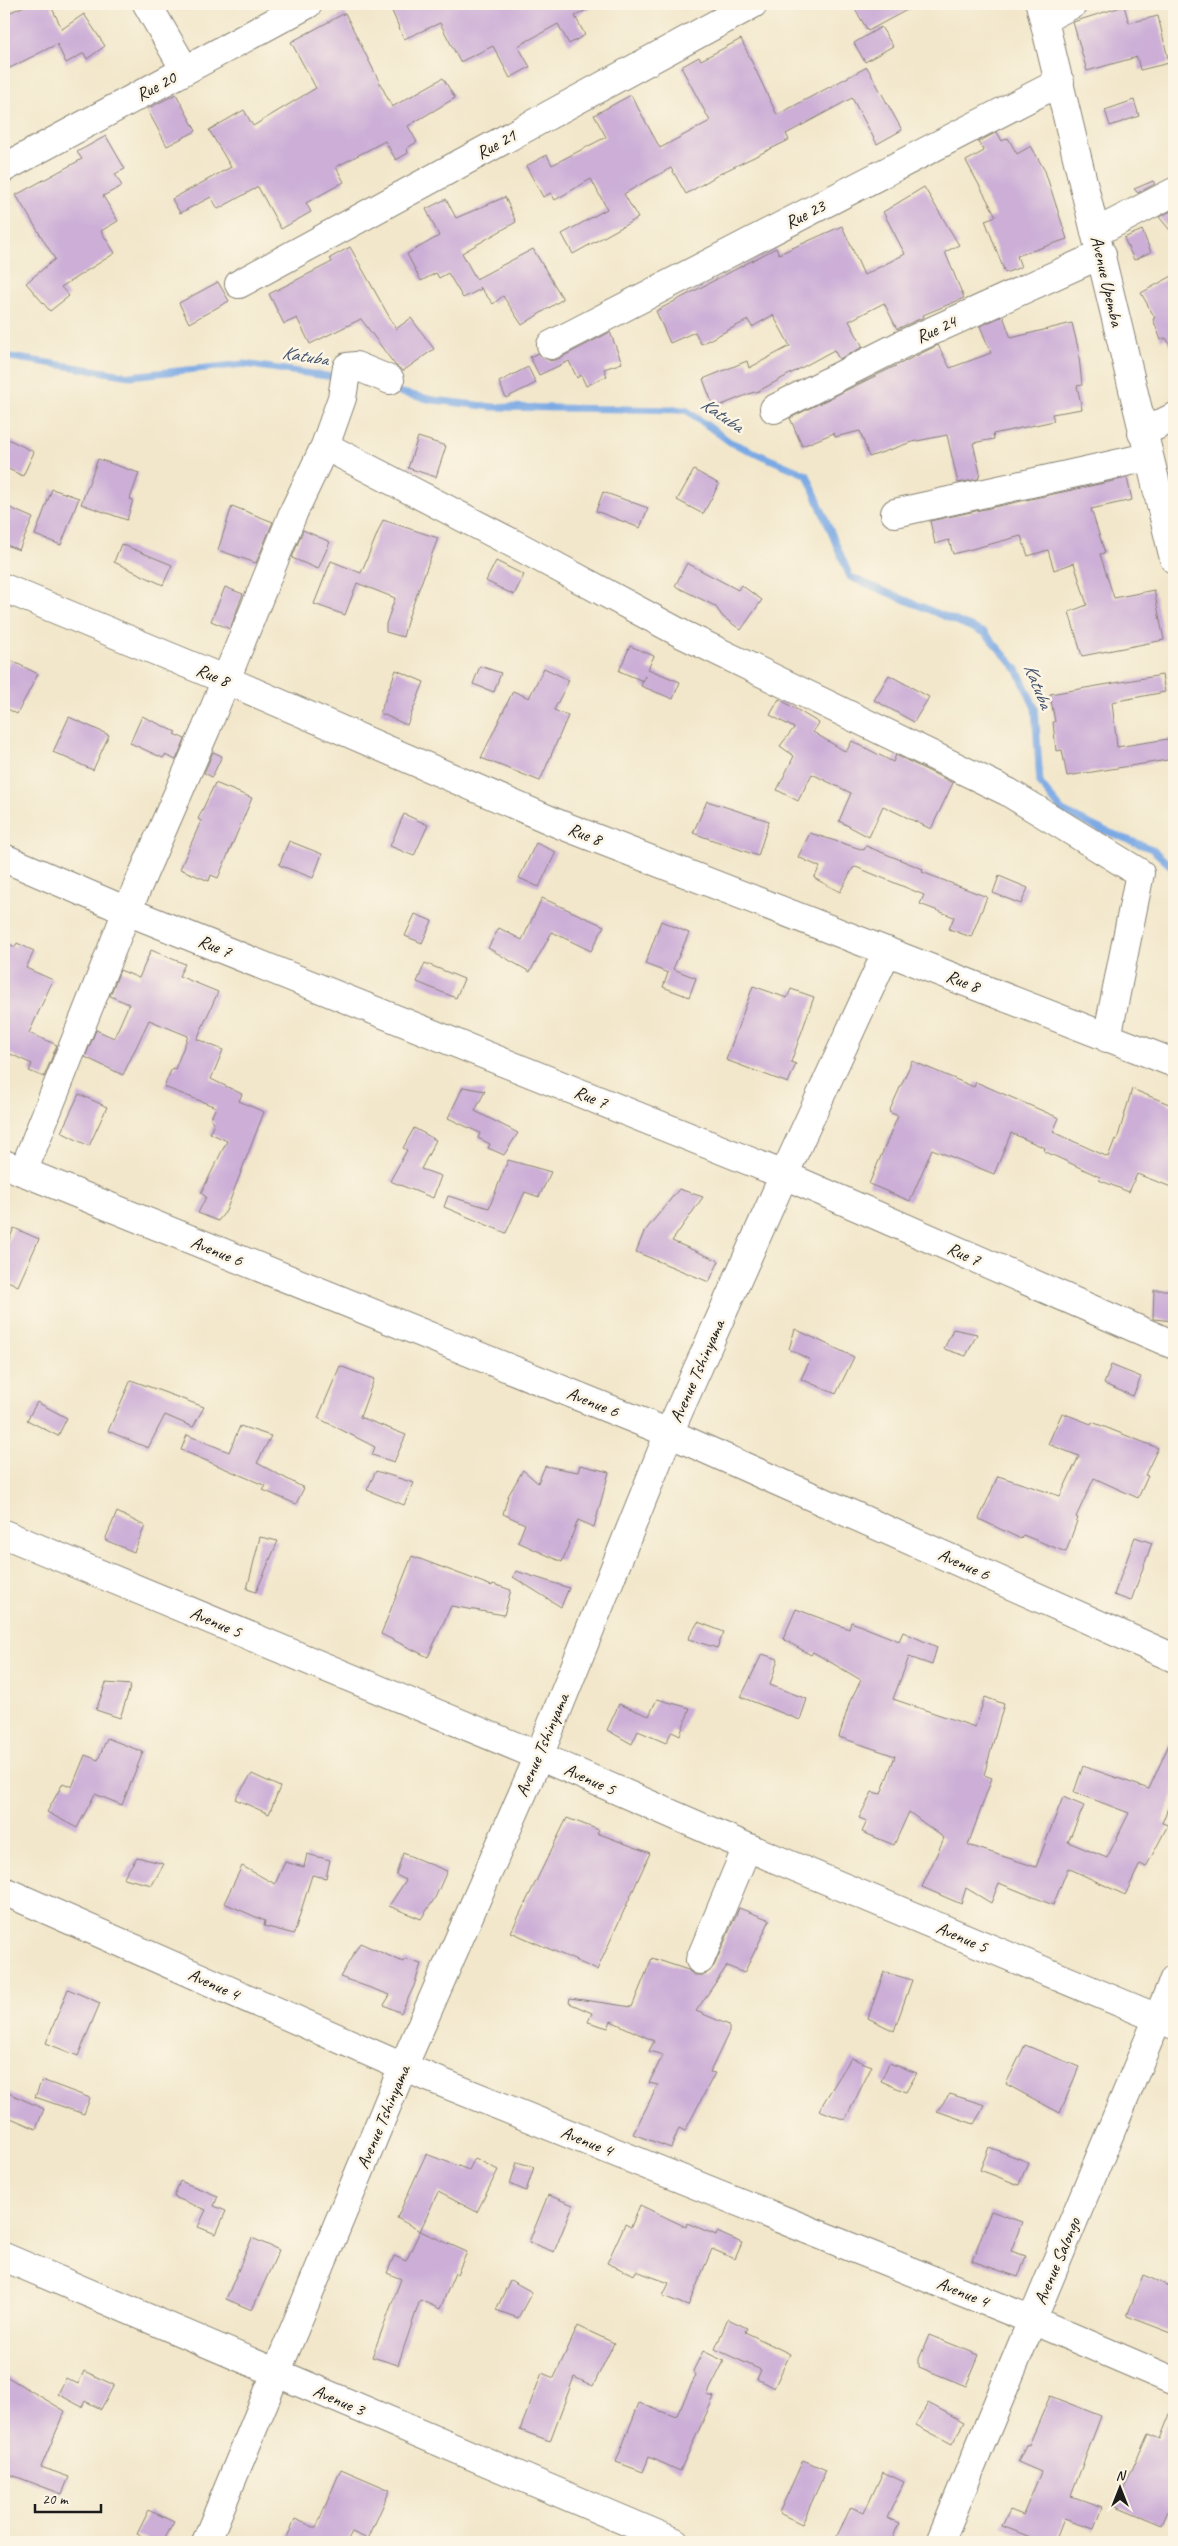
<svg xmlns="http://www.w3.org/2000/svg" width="1178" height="2546" font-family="Caveat,sans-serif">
<rect width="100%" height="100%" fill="#fcf5e5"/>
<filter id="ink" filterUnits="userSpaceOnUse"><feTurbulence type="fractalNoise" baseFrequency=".02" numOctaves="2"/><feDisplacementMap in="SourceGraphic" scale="10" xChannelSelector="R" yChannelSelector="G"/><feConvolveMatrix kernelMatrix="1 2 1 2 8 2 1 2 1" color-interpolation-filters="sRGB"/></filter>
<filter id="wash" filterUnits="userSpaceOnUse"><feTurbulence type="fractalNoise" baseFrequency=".0096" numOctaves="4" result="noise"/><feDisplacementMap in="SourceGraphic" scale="20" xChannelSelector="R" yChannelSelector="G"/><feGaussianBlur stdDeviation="1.12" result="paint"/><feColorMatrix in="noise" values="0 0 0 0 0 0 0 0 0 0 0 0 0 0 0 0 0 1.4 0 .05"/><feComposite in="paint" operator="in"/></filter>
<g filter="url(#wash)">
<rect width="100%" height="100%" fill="#f2e7cb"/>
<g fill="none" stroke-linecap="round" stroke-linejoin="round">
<path stroke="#7aa9e4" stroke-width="7" d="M4,356L130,376L244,364L340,378
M389,390L433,400L493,407L686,410L730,442L807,475L850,577L985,633L1017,669L1035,708L1040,783L1062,811L1098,828L1152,849L1174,869"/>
</g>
<g id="blocks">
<path fill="#ccaed7" d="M29,4H50L62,29L84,14L105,46L87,59L84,53L66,63L57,44L4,71V15Z
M389,4H598L575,16L585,35L569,44L558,24L518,46L530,67L510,78L493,46L460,62L440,23L404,39Z
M852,4H918L868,31Z
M1124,6L1129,23L1158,16L1169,63L1140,70L1137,57L1087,71L1073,22Z
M345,13L392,107L443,78L455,98L408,126L417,142L407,148L408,153L396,160L385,141L336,167L344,182L306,203L311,212L281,229L258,187L218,209L211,197L180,213L172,199L231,167L209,130L244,110L253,126L316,88L291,42Z
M881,27L893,46L865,62L854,43Z
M741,39L777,115L867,67L902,130L877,144L852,98L786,134L789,140L723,172L686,194L671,168L641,184L624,194L638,218L573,254L562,234L607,209L591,179L555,200L551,193L543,197L526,166L547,155L552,165L606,137L594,115L631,95L660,148L710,121L681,67L699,57L701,60Z
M176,94L196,131L167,146L147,109Z
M1134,100L1139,116L1110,126L1105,110Z
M997,132L1002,141L1008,138L1017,154L1031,146L1045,171L1067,239L1017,256L1021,267L1005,273L985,220L996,216L966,161L984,151L978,142Z
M106,136L125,169L115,174L122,186L103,196L118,221L101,231L115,253L61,287L69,296L50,311L26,283L55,259L16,195L82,159L77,152Z
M1153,181L1155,184L1138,193L1134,189Z
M924,187L959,245L945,252L964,298L923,315L924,317L897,329L884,303L849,321L863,347L839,359L834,350L755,393L754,392L714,408L703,379L747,361L749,368L790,346L773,315L752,327L748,320L701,344L695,332L670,343L656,311L776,248L779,254L842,226L864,275L905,254L883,212Z
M505,197L516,222L462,253L476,279L533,249L563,299L522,325L503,296L493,304L480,287L481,289L463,298L448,273L439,278L436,273L421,281L407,254L439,236L426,209L446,199L456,218Z
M1171,211L1174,216V235L1159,217Z
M1142,230L1151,252L1134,260L1124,238Z
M350,247L396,329L411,318L434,349L403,371L395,365L361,319L310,344L297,318L284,324L269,294L332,262L330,258Z
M1174,275V352L1166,338L1161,340L1153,319L1155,318L1141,293Z
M218,282L229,301L189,323L179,303Z
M1003,316L1011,338L1072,323L1078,348L1082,385L1077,386L1082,409L1052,414L1054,421L993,434L994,439L973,443L980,473L978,479L958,483L947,435L912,442L869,457L860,431L835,437L834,433L802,446L790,418L938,345L950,368L991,353L980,326Z
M610,332L622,363L604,369L607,376L586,386L581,375L577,378L569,361L539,375L530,357L538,353L550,361L558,359Z
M528,367L536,383L506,398L499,382Z
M4,437L34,452L23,476L4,467Z
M418,437L446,446L436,477L408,468Z
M98,459L139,473L130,499L133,500L127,520L81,504Z
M694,470L719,484L703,514L677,500Z
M1127,478L1132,500L1091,509L1105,553L1100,554L1114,598L1154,590L1164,640L1082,656L1069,612L1087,605L1074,563L1054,570L1048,550L1028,556L1021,536L953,554L949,540L935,544L930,521Z
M52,489L79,498L61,545L35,535Z
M603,492L648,508L640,528L596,511Z
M232,506L273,522L256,563L218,550Z
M8,507L33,518L19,550L4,544V517Z
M383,520L438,538L408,618L403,637L386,632V624L395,598L357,583L345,615L314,604L331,561L361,573Z
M303,530L330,542L318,569L292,558Z
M121,544L172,565L163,585L114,562Z
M496,561L524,575L514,595L486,581Z
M687,563L738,590L741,585L762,600L741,630L723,617L715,606L675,586Z
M225,587L243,594L230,629L211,621Z
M630,646L654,656L648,669L680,682L673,699L641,686L645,676L643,681L619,671Z
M10,660L38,674L17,714L4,707V674Z
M480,666L501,673L494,692L473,684Z
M544,668L569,680L554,710L568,716L540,781L481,758L513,691L529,698Z
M396,670L424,682L407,725L380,713Z
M889,675L929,697L914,722L874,700Z
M1162,675L1165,692L1112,702L1117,747L1174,738V759L1067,776L1062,750L1056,751L1053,722H1055L1050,694Z
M779,699L819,723L813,732L846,752L852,741L893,762L896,755L953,783L931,829L883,806L869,837L839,821L851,793L812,774L798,801L777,790L794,756L780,746L794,728L770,715Z
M142,716L176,732L174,734L185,739L176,760L165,755L163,758L130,743Z
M69,717L109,735L93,770L53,752Z
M213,752L222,756L212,777L204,773Z
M215,783L252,798L218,878L211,875L209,881L180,869L201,821L198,819Z
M707,801L769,821L758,856L693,833Z
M404,814L428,825L414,856L390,846Z
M810,833L864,850L866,846L923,869L922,872L987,897L971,937L949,929L954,917L920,904L924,895L856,867L853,868L840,892L814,878L820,867L798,857Z
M289,841L322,854L313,878L279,865Z
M536,843L556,852L539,887L519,878Z
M999,876L1028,888L1021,904L993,893Z
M542,898L604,926L591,951L552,932L530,972L488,948L499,928L522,940Z
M415,914L432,921L422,943L405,936Z
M661,921L689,933L673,969L696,978L689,997L663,987L668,973L645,964Z
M4,941L15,947L17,943L34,951L26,968L53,980L29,1033L57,1045L44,1077L29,1071L32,1064L4,1051Z
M151,950L185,964L179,976L218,992L197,1039L223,1050L211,1079L242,1094L239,1101L264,1112L226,1211L218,1221L198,1213L206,1197L201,1193L227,1141L210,1133L214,1123L211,1118L216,1107L164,1087L172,1068L175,1069L188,1036L149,1020L123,1075L85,1057L96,1030L114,1038L129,1004L110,996L120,970L139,978Z
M425,963L464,979L456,998L417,982Z
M753,986L787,998L791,989L814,997L791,1062L796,1064L788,1083L726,1060Z
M912,1061L974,1087L976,1082L1059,1118L1053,1132L1108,1157L1115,1139L1117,1140L1132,1089L1174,1106V1188L1137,1174L1129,1192L1099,1180L1100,1177L1044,1151L1045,1148L1011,1133L994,1174L932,1149L910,1201L869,1184L898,1116L889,1112Z
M463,1087L485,1091L475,1111L518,1133L504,1155L488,1148L490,1144L478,1138L480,1133L448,1118Z
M79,1094L107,1107L89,1146L61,1132Z
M414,1128L436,1140L421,1169L441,1176L433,1198L390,1181L407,1150L403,1148Z
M508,1160L551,1172L539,1197L525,1192L506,1233L444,1207L448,1196L489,1208Z
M679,1189L703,1197L672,1241L719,1261L709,1282L636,1252L644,1232Z
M14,1228L39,1239L18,1286L4,1279V1251Z
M1154,1290H1174V1321L1153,1319Z
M795,1329L854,1357L836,1394L801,1379L810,1360L789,1349Z
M953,1329L977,1334L966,1356L944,1349Z
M1111,1365L1141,1377L1133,1396L1104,1384Z
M340,1366L374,1379L360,1417L406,1435L394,1462L372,1455L375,1447L318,1418Z
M131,1380L204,1407L193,1427L165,1415L148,1448L108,1431Z
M37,1402L67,1418L58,1436L27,1420Z
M1062,1413L1091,1424L1092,1422L1158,1448L1145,1475L1148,1476L1138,1498L1094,1478L1076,1517L1078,1518L1066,1552L1023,1535L1021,1539L979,1519L998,1476L1060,1496L1079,1456L1048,1444Z
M240,1426L271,1436L257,1463L304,1488L296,1504L263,1490L266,1486L181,1450L187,1435L229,1452Z
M580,1465L609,1472L594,1527L578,1520L562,1562L518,1542L525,1524L503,1514L508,1496L523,1470L538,1483L545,1466L578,1472Z
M376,1471L414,1483L404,1505L367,1490Z
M117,1512L145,1526L134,1552L105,1540Z
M260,1537L278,1541L256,1592L247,1589Z
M1135,1537L1152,1543L1131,1601L1114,1595Z
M412,1556L492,1586L493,1584L511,1590L504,1615L451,1606L428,1657L381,1634Z
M516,1571L569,1588L561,1607L513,1577Z
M796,1609L849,1629L851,1622L899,1641L903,1632L937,1647L932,1665L909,1657L893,1699L975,1727L985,1697L1004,1704L984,1775L992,1778L968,1845L1036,1867L1063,1797L1084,1806L1068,1842L1107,1858L1129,1813L1074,1792L1083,1766L1149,1789L1174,1733V1793L1162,1823L1168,1825L1146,1867L1140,1864L1125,1895L1068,1868L1053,1905L999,1883L991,1903L966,1888L961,1904L922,1887L944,1838L909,1812L894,1845L862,1832L867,1821L859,1818L872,1792L881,1794L895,1756L839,1737L850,1701L861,1680L813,1652L811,1655L783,1639Z
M698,1622L724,1632L717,1648L688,1639Z
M762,1654L778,1659L770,1685L807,1699L800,1720L741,1697Z
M106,1683L131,1685L120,1718L96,1710Z
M657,1699L690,1708L680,1735L672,1731L666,1743L638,1731L632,1744L607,1730L619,1704L649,1716Z
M107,1738L143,1752L122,1805L95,1794L77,1828L47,1812L63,1783L72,1787L85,1755L98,1760Z
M252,1774L280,1787L269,1814L235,1799Z
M567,1818L599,1830L597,1833L650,1853L597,1970L511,1932Z
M403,1853L447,1871L435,1898L421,1919L389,1906L406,1880L396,1875Z
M307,1854L330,1860L326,1878L312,1875L294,1934L264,1926L265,1921L224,1903L242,1866L275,1884L285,1862L304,1867Z
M137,1857L164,1864L152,1885L123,1878Z
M739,1908L770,1920L744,1973L727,1966L696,2011L729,2025V2032L710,2072L715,2073L685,2131L679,2128L671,2148L633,2134L658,2085L649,2083L663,2055L649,2051L654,2041L611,2021L608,2028L588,2022L592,2013L569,2003L570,1998L632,2007L652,1958L688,1970L694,1975H705L714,1966Z
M360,1943L403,1962L405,1959L421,1964L414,1986L401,2013L384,2005L390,1995L340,1977Z
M884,1972L912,1980L894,2031L868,2018Z
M68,1989L100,2003L78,2056L46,2043Z
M1025,2045L1079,2067L1060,2113L1006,2084Z
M851,2058L872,2066L845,2120L819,2110Z
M889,2063L917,2073L906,2092L881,2081Z
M42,2080L90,2098L84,2114L35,2097Z
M4,2091L44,2109L36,2129L4,2115Z
M950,2094L985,2105L974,2124L937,2111Z
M989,2147L1028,2162L1019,2185L980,2170Z
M426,2154L469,2170L475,2158L498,2170L477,2212L438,2192L420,2231L397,2218Z
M517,2162L534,2167L526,2191L510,2184Z
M180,2181L218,2196L214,2206L226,2211L216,2234L198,2227L206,2210L174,2197Z
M548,2195L573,2205L554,2252L529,2242Z
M640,2205L686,2227L687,2223L716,2235L717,2232L742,2243L735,2259L712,2249L688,2306L663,2296L669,2283L636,2271L634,2275L607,2263L625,2224L631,2227Z
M991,2211L1022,2222L1011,2251L1026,2256L1018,2277L972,2261Z
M420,2231L467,2252L457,2274L455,2273L440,2309L420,2300L398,2365L372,2357L401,2279L387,2273L394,2256L406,2261Z
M252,2238L279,2250L252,2310L226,2299Z
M1143,2275L1174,2288V2334L1127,2316Z
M510,2280L532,2292L518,2318L496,2310Z
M728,2319L747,2328L745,2332L790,2354L774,2388L757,2379L761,2370L715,2349Z
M578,2326L614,2343L593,2386L574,2377L550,2441L520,2430L542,2373L554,2378Z
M929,2335L979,2355L966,2386L919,2367V2359Z
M703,2351L724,2361L707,2395L714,2397L680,2471L649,2457L643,2472L616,2462L639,2403L676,2417L696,2375L693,2371Z
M84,2371L114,2385L101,2409L85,2401L82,2407L58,2394L66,2378L78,2384Z
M4,2375L65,2411L41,2467L69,2477L62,2494L4,2472Z
M1050,2396L1101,2416L1071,2496L1102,2507L1094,2529L1064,2519L1055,2542H1043L1002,2526L1010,2510L1023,2515L1041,2472L1018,2462L1027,2444L1029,2445Z
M928,2403L964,2422L952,2444L916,2425Z
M1174,2404V2497L1162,2525L1116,2506L1148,2434L1160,2439Z
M803,2460L826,2470L802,2524L779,2513Z
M341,2469L390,2490L368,2539L352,2532L347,2541L349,2542H285L295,2519L316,2528Z
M883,2472L904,2482L887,2518L899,2523L891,2542H834L851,2507L864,2513Z
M149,2510L174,2522L163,2542H154L137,2534Z"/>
</g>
</g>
<g filter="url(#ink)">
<use href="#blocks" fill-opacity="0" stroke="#878274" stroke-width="1"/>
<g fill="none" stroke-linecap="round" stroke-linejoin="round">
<defs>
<path id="minor" d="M147,4L185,70
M1040,4L1174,559
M1044,19L1073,4
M4,168L308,4
M1095,233L1174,192
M239,284L753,4
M551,345L1060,82
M774,409L903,344L1102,254
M1142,433L1174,417
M325,446L520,547L682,634L1008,792L1140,873L1107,1038
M895,513L1148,457
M4,588L226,680L559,824L1174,1063
M4,858L127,911L784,1175L1174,1345
M4,1164L669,1433L1174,1658
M23,1172L127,911L206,729L294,511L325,446L342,398L347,367L356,366L390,380
M4,1534L539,1756L747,1847L1174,2025
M4,1891L403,2067L1032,2320L1174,2381
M700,1960L747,1847
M4,2257L675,2542
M206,2542L403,2067L539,1756L669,1433L784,1175L887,951
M940,2542L1174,1979"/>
</defs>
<use href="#minor" stroke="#878274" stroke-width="30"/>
<use href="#minor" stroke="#fff" stroke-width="28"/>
</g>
</g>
<g text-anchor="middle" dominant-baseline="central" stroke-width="5" stroke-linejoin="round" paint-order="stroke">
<g font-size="18" fill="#1c1c1c" stroke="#fcf5e5">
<text transform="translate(156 86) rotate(-28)">Rue 20</text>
<text transform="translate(496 144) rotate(-29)">Rue 21</text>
<text transform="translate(805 214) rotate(-27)">Rue 23</text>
<text transform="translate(1107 281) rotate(77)">Avenue Upemba</text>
<text transform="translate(936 329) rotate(-25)">Rue 24</text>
<text transform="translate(213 675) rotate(22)">Rue 8</text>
<text transform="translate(585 834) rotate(21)">Rue 8</text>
<text transform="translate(215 946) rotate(22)">Rue 7</text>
<text transform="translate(963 981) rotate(21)">Rue 8</text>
<text transform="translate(591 1097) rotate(22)">Rue 7</text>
<text transform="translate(217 1251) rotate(22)">Avenue 6</text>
<text transform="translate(964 1254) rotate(24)">Rue 7</text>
<text transform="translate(697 1371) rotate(-66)">Avenue Tshinyama</text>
<text transform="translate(593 1402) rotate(22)">Avenue 6</text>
<text transform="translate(964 1564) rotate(24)">Avenue 6</text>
<text transform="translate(216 1622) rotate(23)">Avenue 5</text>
<text transform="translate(542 1745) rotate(-67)">Avenue Tshinyama</text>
<text transform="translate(590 1779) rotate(24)">Avenue 5</text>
<text transform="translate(962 1937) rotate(23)">Avenue 5</text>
<text transform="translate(214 1984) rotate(24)">Avenue 4</text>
<text transform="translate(383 2117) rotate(-67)">Avenue Tshinyama</text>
<text transform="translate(587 2141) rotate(22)">Avenue 4</text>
<text transform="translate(1057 2261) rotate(-67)">Avenue Salongo</text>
<text transform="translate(963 2292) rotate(22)">Avenue 4</text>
<text transform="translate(339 2400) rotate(23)">Avenue 3</text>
</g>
<g font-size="19" font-style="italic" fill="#42546c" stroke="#fcf5e5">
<text transform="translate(305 356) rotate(9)">Katuba</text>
<text transform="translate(722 415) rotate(34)">Katuba</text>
<text transform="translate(1038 686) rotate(68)">Katuba</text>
</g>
</g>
<rect width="1178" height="2546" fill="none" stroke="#fcf5e5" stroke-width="20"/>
<g transform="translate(1120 2488)" stroke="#fcf5e5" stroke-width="4" paint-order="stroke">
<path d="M0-4L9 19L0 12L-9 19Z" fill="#1c1c1c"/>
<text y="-8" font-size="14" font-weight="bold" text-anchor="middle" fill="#1c1c1c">N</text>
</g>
<path d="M35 2504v8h66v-8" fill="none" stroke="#1c1c1c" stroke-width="2.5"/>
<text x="42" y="2504" font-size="15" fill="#1c1c1c" stroke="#fcf5e5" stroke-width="4" paint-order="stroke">20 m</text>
</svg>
